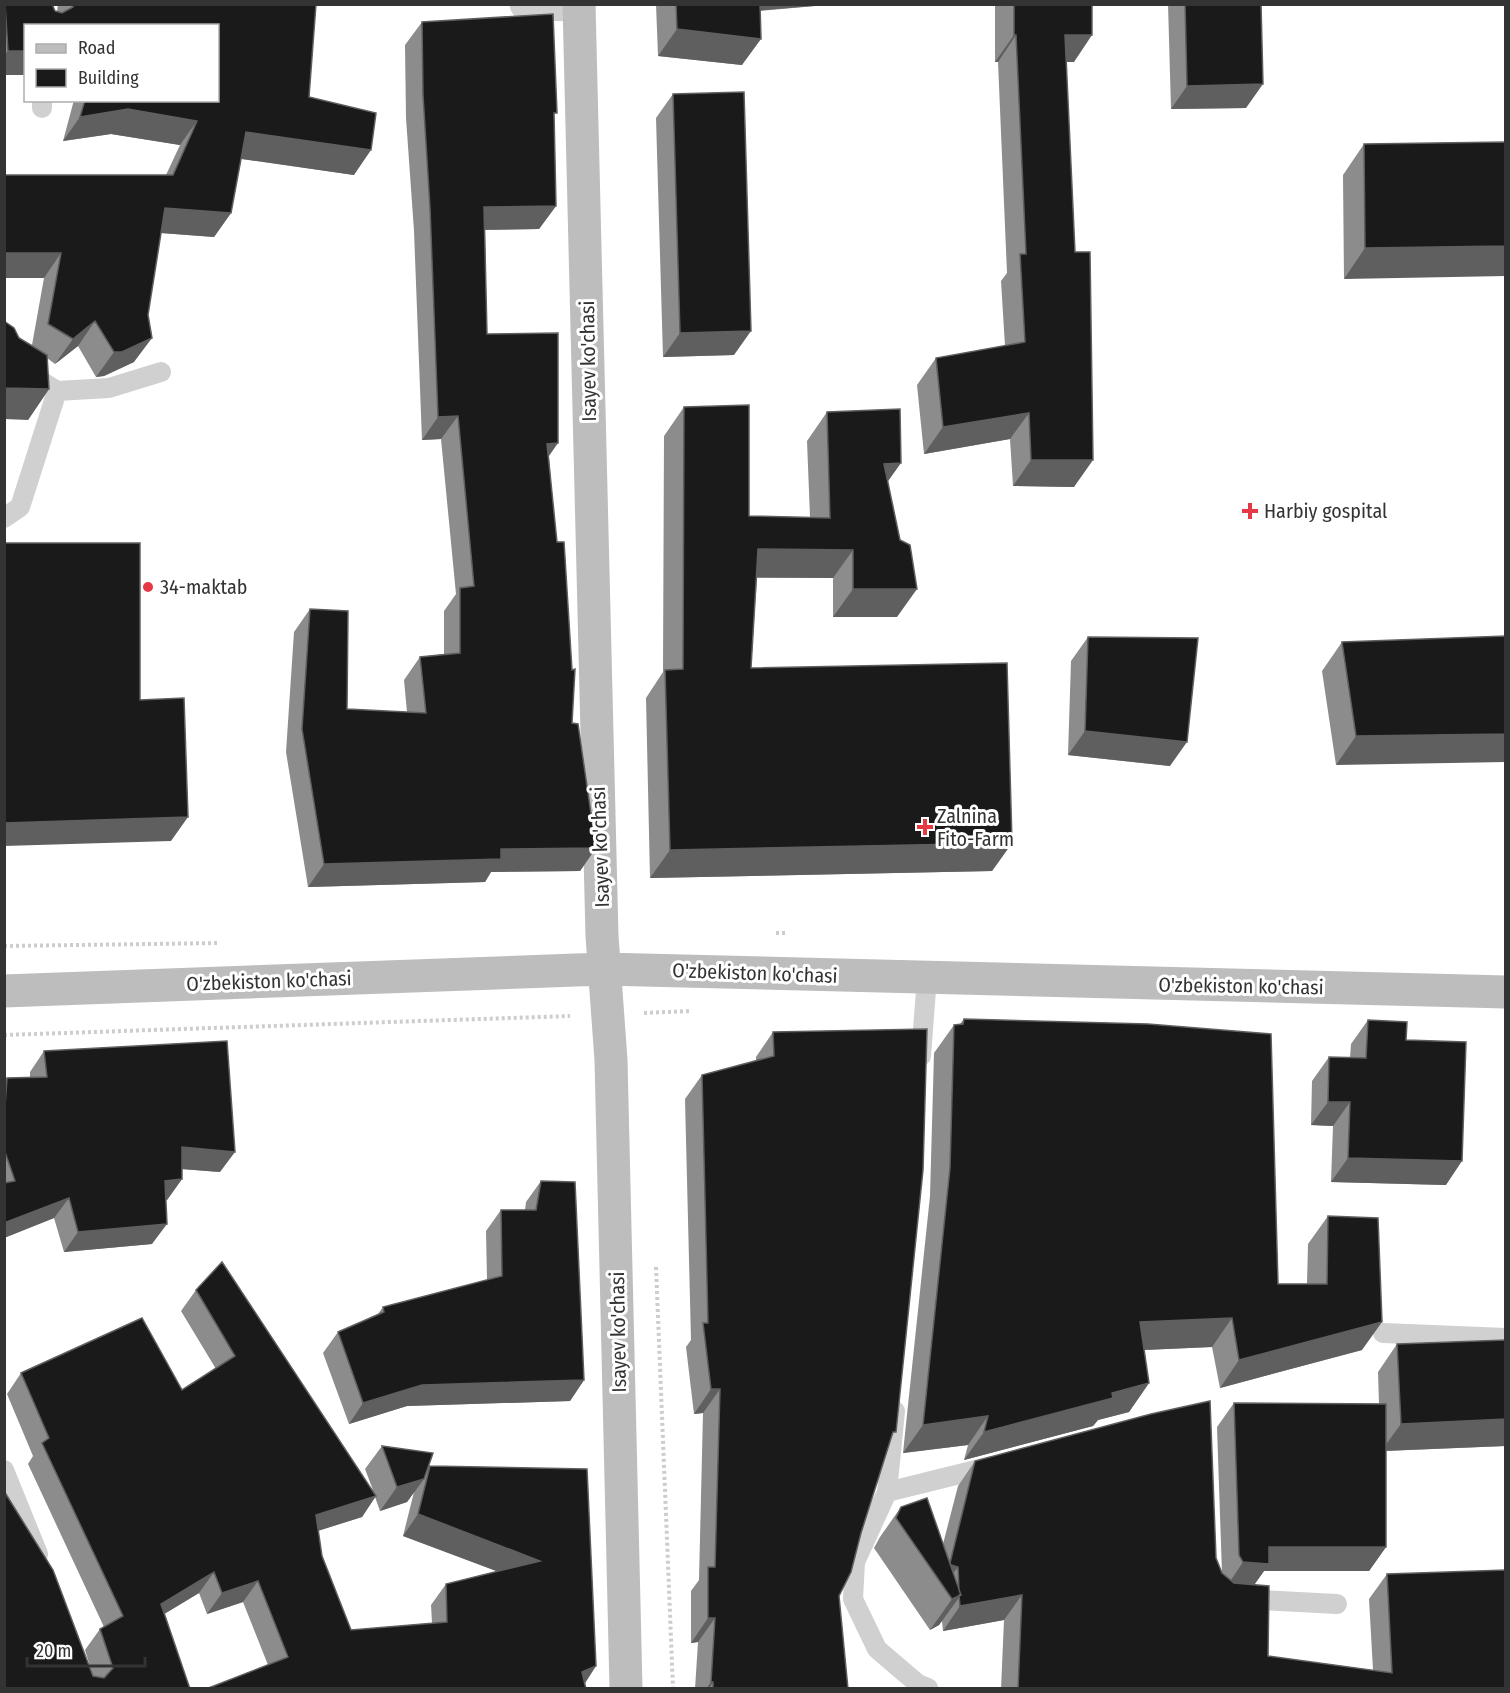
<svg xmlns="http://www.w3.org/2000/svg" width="1510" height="1693" font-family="'Fira Sans Condensed',sans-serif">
<rect width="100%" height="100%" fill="#fff"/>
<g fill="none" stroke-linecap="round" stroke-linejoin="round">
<path stroke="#cdcdcd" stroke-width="4" stroke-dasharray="3 3" stroke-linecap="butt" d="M776,933H788
M4,946L220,943
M644,1013L690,1011
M4,1035L570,1016
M656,1267L673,1688"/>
<path stroke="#d0d0d0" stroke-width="20" d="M42,108V100
M4,358L57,391L109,388L161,372
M4,518L20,507L57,391
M921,1056L927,977
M1383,1333L1506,1338
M895,1411L887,1492L855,1562L853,1599L877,1649L918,1684L928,1688
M4,1470L38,1554
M887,1492L992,1466
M1243,1599L1337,1604"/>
<path stroke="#d0d0d0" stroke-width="33" d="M526,4L579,5"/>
<path stroke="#bdbdbd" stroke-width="33" d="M579,4L602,936L611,1060L626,1688
M4,991L603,969L1506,992"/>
</g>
<path fill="#8c8c8c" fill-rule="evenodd" d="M4,4H52L55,11L57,12L58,4H316L309,97L354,175L241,159L231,213L214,237L161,233L134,362L104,376L96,377L78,346L55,364L47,358L49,389L28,420L19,338L32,345L44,278H4L166,175L180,145L111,134L63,141L74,100H218V26H26L4,75Z
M656,4H838L760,11L742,65L658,56Z
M995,4H1092L1074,62H1066L1074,487L1013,486L1010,439L924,454L917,385L936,358L1005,346L1001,281L1007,273L998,62H995Z
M1168,4H1261L1246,108L1171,109Z
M422,22L554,116L556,206L539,229L485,230L487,334L549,457L572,723L596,848L580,871L491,872L485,882L308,887L286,752L294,632L310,609L347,709L407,712L404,680L420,657L444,654V611L456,594L441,439L422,440L414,231L406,118L405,45Z
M673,94L734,355L663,357L656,118Z
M1506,142L1344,279L1343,175L1364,144Z
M684,407L749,516L810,517L807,441L827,412L888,481L897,617H833V578H757L751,668L1012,843L992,871L650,878L646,698L663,672L664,436Z
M1506,636L1336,765L1322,671L1342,642Z
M1088,637L1170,766L1068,755L1071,661Z
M964,1019L1278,1284H1307L1308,1244L1328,1216L1362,1350L1220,1388L1212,1347L1144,1350L1149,1383L1129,1412L1098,1420L1093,1426L964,1460L968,1445L903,1453L930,1196L934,1053L954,1025L960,1024Z
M1368,1020L1406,1040L1446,1185L1331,1182L1333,1126L1311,1125L1312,1081L1329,1057L1350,1058L1351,1044Z
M773,1032L891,1439L839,1596L848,1689H695L698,1642L691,1643V1591L699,1580L703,1413L694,1414L686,1347L691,1340L685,1099L702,1075L756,1061V1057Z
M44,1051L220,1172L182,1169V1179L167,1200H166L152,1244L64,1252L54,1218L4,1238V1081L7,1078L30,1077V1072Z
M541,1181L584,1380L570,1401L407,1406L349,1424L323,1353L338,1332L378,1314L383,1307L487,1280L486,1231L501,1210H525L526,1202Z
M196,1290L373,1490L365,1469L382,1446L426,1472L430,1466L585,1683L268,1665L243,1602L207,1614L199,1593L164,1614L190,1689H4L93,1676L85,1650L100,1629L104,1627L28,1464L33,1456L7,1394L21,1373L182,1390L216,1369L181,1311ZM414,1492L403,1536L497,1571L446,1584L431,1605L432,1623L351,1630L322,1556L318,1531L362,1517L375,1497L380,1511L407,1502Z
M1506,1340V1452L1505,1446L1386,1451V1547L1369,1571H1264L1254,1585L1268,1656L1373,1670L1369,1599L1387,1574L1506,1689H1001L1004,1620L943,1631L942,1621L939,1625L930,1630L874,1548L880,1537L901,1507L943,1544L958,1486L975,1461L1216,1558L1222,1573L1217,1427L1234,1403L1379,1404L1378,1372L1397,1344Z"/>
<path fill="#5f5f5f" d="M746,4H838L741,12Z
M677,29L761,39L742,65L658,56Z
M1014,35H1016L998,62H995Z
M1065,35H1092L1074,62H1046Z
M8,51H26V75H4V55Z
M1263,84L1246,108L1171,109L1187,86Z
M128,109L197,121L180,145L111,134L63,141L80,117Z
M246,132L371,150L354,175L229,157Z
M556,206L539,229L468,230L484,207Z
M165,208L231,213L214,237L148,232Z
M1506,246V276L1344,279L1365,248Z
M4,253H61L44,278H4Z
M95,321L78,346L55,364L73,339Z
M751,331L734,355L663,357L680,333Z
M152,338L134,362L104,376L96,377L114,352Z
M4,388L49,389L28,420L4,419Z
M1029,413L1010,439L924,454L943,427Z
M458,416L441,439L422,440L438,417Z
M558,443L542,466L547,444Z
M1031,460H1093L1074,487L1013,486Z
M901,463L881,491L884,464Z
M758,549L853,550L833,578L738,577Z
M853,589H917L897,617H833Z
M1085,731L1187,742L1170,766L1068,755Z
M1506,734V762L1336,765L1356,736Z
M188,817L171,841L4,846V823Z
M1012,843L992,871L650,878L670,850Z
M596,848L580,871L491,872L485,882L308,887L324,864L501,849Z
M1328,1102H1350L1333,1126L1311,1125Z
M182,1147L235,1152L220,1172L168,1168Z
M1348,1158L1462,1161L1446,1185L1331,1182Z
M182,1179L167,1200L151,1201L165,1181Z
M69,1198L54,1218L4,1238V1223Z
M167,1224L152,1244L64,1252L78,1232Z
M1232,1318L1212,1347L1120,1351L1140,1322Z
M1382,1322L1362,1350L1220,1388L1239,1360Z
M584,1380L570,1401L407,1406L349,1424L363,1403L422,1385Z
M1149,1383L1129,1412L1098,1420L1093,1426L964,1460L984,1432L1112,1393Z
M711,1389H720L703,1413L694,1414Z
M988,1416L968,1445L903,1453L923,1425Z
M1506,1419L1505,1446L1381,1451L1401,1424Z
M424,1479L407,1502L380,1511L397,1487Z
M376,1496L362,1517L301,1536L316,1515Z
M418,1514L540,1561L525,1582L403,1536Z
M1269,1547H1386L1369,1571H1264L1252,1588L1227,1586L1243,1562Z
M949,1565L958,1567L943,1587Z
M214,1572L199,1593L146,1625L161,1604Z
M258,1581L243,1602L207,1614L222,1593Z
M961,1595L939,1625L930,1630L952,1599Z
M1022,1595L1004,1620L943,1631L960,1606Z
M708,1618H715L698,1642L691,1643Z
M596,1666L582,1688V1672Z
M711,1682H713L709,1689H706Z"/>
<path fill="#1a1a1a" stroke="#5f5f5f" stroke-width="1.5" d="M5,4H52L55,11L62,13L73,7V4H316L309,97L376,113L371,150L246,132L231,213L165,208L148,315L152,338L122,352H114L95,321L73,339L48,324L61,253H4V175H173L197,121L128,109L80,117L85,100H218V26H26V51H8Z
M676,4H760L761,39L677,29Z
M1014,4H1092V35H1065L1075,252H1090L1093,460H1031L1029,413L943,427L936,358L1025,342L1020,254H1026L1016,35H1014Z
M1185,4H1261L1263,84L1187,86Z
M553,14L557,113H554L556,206L484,207L487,334L558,333V443L547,444L557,542H564L572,670L575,669L572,723L578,724L596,848L501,849V859L324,864L302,729L310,609L348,611L347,709L426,713L420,657L460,653V588L474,586L458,416L438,417L430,208L423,95L422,22Z
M744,92L751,331L680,333L673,94Z
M1506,142V246L1365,248L1364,144Z
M4,321L14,328L19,338L47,355L49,389L4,388Z
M749,405V516L830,518L827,412L900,409L901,463L884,464L900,540L910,545L917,589H853V550L758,549L751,668L1007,663L1012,843L670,850L665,670L683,669L684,407Z
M4,543H140V700L184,698L188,817L4,823Z
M1506,636V734L1356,736L1342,642Z
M1088,637L1198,638L1187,742L1085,731Z
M964,1019L1148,1024L1271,1034L1278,1284H1327L1328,1216L1378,1218L1382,1322L1239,1360L1232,1318L1140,1322L1149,1383L1112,1393L1113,1398L984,1432L988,1416L923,1425L950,1168L954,1025L963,1024Z
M1368,1020L1407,1022L1406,1040L1466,1042L1462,1161L1348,1158L1350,1102H1328L1329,1057L1366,1058Z
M927,1029L923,1170L896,1432H893L861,1533L851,1572L839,1596L848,1689H713V1682H711L715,1618H708V1567H715L720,1389H711L703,1323H708L702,1075L774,1056L773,1032Z
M227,1041L235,1152L182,1147V1179L165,1181L167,1224L78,1232L69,1198L4,1223V1183L15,1181L4,1149V1120L7,1078L47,1077L44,1051Z
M541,1181L575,1182L584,1380L422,1385L363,1403L338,1332L384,1312L383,1307L502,1276L501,1210H536Z
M222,1262L376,1496L316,1515L322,1556L351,1630L447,1622L446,1584L540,1561L418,1514L430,1466L587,1469L596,1666L582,1672L586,1689H206L288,1657L258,1581L222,1593L214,1572L161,1604L190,1689H4V1491L53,1570L93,1676L104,1678L113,1668L100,1629L123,1616L42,1443L49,1438L21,1373L142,1318L182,1390L235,1356L196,1290Z
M1506,1340V1419L1401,1424L1397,1344Z
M1210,1401L1216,1558L1222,1573L1234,1583L1269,1586L1268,1656L1392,1673L1387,1574L1506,1570V1689H1018L1022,1595L960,1606L959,1595H961L959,1590L958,1567L951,1565L950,1563L975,1461L1151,1414Z
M1234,1403L1386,1404V1547H1269V1564L1243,1562L1239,1555Z
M382,1446L433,1453L424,1479L397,1487Z
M927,1498L961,1595L952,1599L896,1518L901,1507Z"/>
<g fill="#e63946" stroke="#fff" stroke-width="2">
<path d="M1247 502h6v6h6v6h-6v6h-6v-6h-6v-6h6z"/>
<circle cx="148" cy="587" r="6"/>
<path d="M922 818h6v6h6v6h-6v6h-6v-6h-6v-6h6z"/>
</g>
<g text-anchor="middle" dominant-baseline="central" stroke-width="6" stroke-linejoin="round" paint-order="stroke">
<g font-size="20" fill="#333" stroke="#fff">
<text transform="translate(588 361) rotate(-91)">Isayev ko'chasi</text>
<text transform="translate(600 847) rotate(-92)">Isayev ko'chasi</text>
<text transform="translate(755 973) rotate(2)">O'zbekiston ko'chasi</text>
<text transform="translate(269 981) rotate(-2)">O'zbekiston ko'chasi</text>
<text transform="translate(1241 986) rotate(1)">O'zbekiston ko'chasi</text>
<text transform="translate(618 1332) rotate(-91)">Isayev ko'chasi</text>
</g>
<g font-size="20" fill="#333" stroke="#fff" text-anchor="start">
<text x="1264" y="511">Harbiy gospital</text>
<text x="160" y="587">34-maktab</text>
<text x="937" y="816">Zalnina<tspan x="937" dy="23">Fito-Farm</tspan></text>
</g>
</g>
<rect width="1510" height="1693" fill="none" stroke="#333333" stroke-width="12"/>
<rect x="24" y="24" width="195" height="78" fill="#ffffff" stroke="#adadad" stroke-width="1.5"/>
<rect x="36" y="44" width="30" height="9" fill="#bdbdbd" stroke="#adadad" stroke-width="1.5"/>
<text x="78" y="54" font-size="18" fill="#333333">Road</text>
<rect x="36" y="69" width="30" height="18" fill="#1a1a1a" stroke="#adadad" stroke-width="1.5"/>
<text x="78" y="84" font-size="18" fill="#333333">Building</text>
<path d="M27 1657v9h118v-9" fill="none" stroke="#333333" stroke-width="3"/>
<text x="36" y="1657" font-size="18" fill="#333333" stroke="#ffffff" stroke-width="4.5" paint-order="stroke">20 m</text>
</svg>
